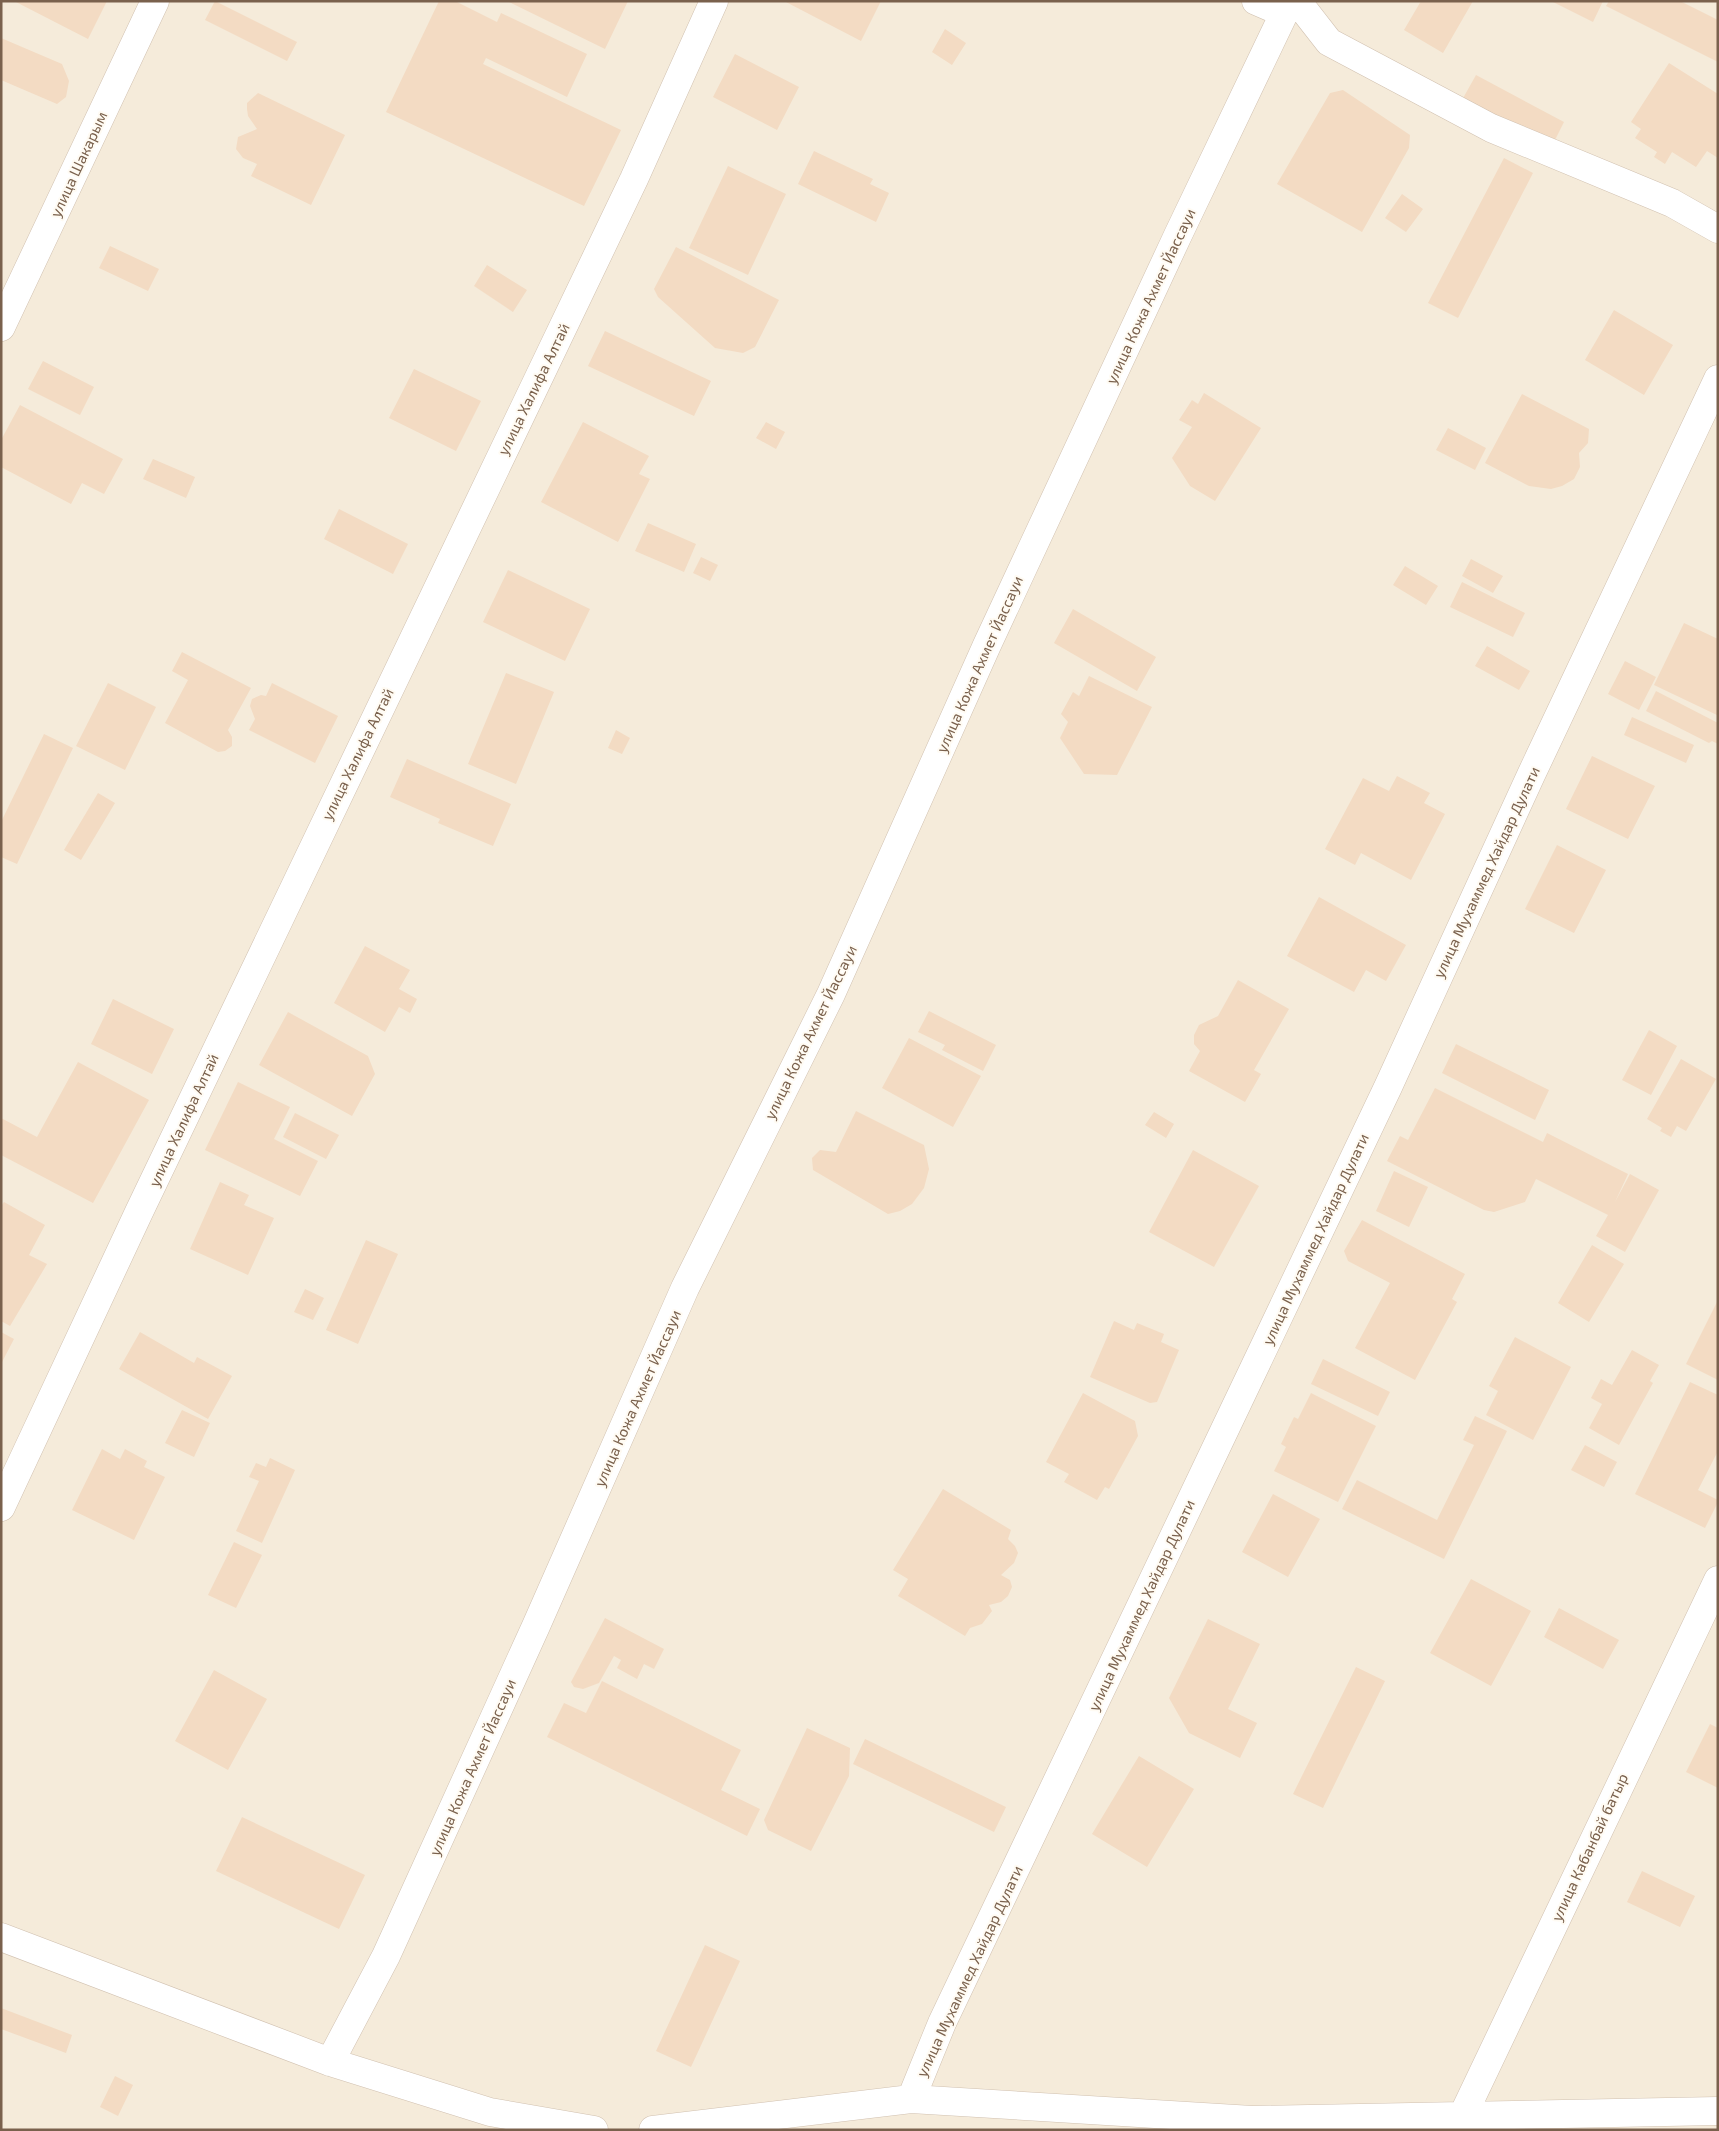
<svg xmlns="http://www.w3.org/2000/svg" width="1719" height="2131" font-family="'Exo 2',sans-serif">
<rect width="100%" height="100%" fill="#fdf8ec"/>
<path fill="#f5ebda" d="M1,1H1718V2130H1Z"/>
<path fill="#f3dbc3" d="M14,1H107L88,39Z
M215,1L297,42L287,61L205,20Z
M439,1H455L497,22L501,13L587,54L567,97L486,58L483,64L621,130L584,206L386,112Z
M507,1H628L605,49Z
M784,1H881L861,41Z
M1421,1H1473L1443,53L1404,30Z
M1551,1H1603L1593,22Z
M1609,1H1680L1718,20V62L1606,6Z
M945,29L966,43L952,65L932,52Z
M1,38L62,64L69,81L66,97L57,104L1,80Z
M735,54L799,87L777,130L713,97Z
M1669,63L1718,94V158L1707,151L1696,167L1672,152L1665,164L1654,157L1657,152L1635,138L1641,129L1631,122Z
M1476,75L1564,122L1551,148L1462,100Z
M1343,90L1410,135L1409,148L1362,232L1277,184L1330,93Z
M258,93L345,135L311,205L251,176L257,164L243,158L236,149L238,137L257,129L248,116L247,109V103Z
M814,151L873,179L870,184L889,193L876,222L798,184Z
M1504,158L1533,173L1458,318L1428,303Z
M728,166L786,194L748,275L689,248Z
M1402,194L1423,209L1406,232L1385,218Z
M110,246L159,269L148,291L99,268Z
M676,247L779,300L755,347L743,353L715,348L658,297L654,289Z
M487,265L527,290L513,312L474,286Z
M1614,310L1673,345L1644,395L1585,360Z
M605,331L711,381L694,416L588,366Z
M43,361L94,387L80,415L28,389Z
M414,369L481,401L456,451L389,418Z
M1204,393L1261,428L1215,501L1190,486L1172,458L1192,427L1179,420L1192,400L1198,404Z
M1522,394L1589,429L1588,443L1579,453L1580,467L1574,479L1562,486L1551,489L1529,486L1485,463Z
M20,405L123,459L104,494L82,483L71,504L1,467V440Z
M583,422L649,456L639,474L650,479L618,542L541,502Z
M766,422L785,432L776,449L756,438Z
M1448,428L1486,448L1475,470L1436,450Z
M153,459L195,477L186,498L143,479Z
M339,509L408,544L393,574L324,539Z
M648,523L696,544L684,572L635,551Z
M701,557L718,565L710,581L693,573Z
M1471,559L1503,576L1493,593L1462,576Z
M1405,566L1438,586L1426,605L1393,585Z
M508,570L590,609L565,661L483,622Z
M1462,582L1525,613L1513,637L1450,607Z
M1073,609L1156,657L1137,691L1054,643Z
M1684,623L1718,639L1717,715L1654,685Z
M1487,646L1530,671L1519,690L1475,666Z
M182,652L251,688L228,730L232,737V746L225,751L218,752L165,723L188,680L172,671Z
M1625,661L1656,677L1639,710L1608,694Z
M506,673L554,692L516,784L468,764Z
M1089,676L1152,707L1117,775L1084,774L1060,738L1068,722L1061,714L1073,692L1079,696Z
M108,683L156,707L125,770L76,746Z
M272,683L338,716L315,763L249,730L255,719L250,706L252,699L261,695L266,696Z
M1656,691L1718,723V744L1712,741L1709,743L1646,711Z
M1632,717L1694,745L1686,763L1624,735Z
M616,730L630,738L622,754L608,748Z
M44,734L73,748L17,864L1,857V822Z
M1592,756L1655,786L1628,839L1566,809Z
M407,759L511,804L493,846L438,823L440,819L390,797Z
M1397,776L1430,793L1424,803L1445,814L1411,880L1361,853L1355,865L1325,849L1363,778L1389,791Z
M98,793L115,803L81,860L64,850Z
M1557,845L1606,870L1574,933L1525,909Z
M1319,897L1406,945L1386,981L1366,970L1354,992L1287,956Z
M365,946L410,970L399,989L417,999L410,1013L399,1007L385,1032L334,1003Z
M1238,980L1289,1009L1254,1070L1261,1074L1245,1102L1189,1071L1200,1051L1194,1044V1035L1199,1025L1218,1016Z
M113,999L174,1029L152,1074L91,1044Z
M929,1011L996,1045L983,1071L942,1050L945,1045L918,1032Z
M288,1012L368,1056L375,1074L352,1116L259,1065Z
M1649,1030L1677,1046L1651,1095L1622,1080Z
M909,1038L981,1076L953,1127L882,1088Z
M1456,1044L1549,1090L1535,1120L1442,1073Z
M1681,1059L1716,1079L1686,1131L1677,1126L1671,1137L1660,1131L1662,1128L1647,1119Z
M78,1062L149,1100L93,1203L1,1155V1118L37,1137Z
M238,1082L290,1107L274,1139L318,1161L300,1196L205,1150Z
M1435,1088L1543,1142L1547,1133L1628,1174L1615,1202L1630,1174L1659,1190L1625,1252L1596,1236L1608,1215L1536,1179L1525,1202L1494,1212L1484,1210L1387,1161L1400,1136L1408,1140Z
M856,1111L924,1145L929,1169L924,1188L912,1204L900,1211L888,1214L813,1170L812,1158L820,1150L836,1152Z
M1154,1112L1174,1124L1166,1138L1145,1125Z
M295,1113L339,1135L326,1159L283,1137Z
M1193,1150L1259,1186L1214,1267L1149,1232Z
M1394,1171L1428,1187L1409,1227L1376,1211Z
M220,1182L249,1195L244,1205L274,1218L248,1275L190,1249Z
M4,1202L45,1225L29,1255L47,1264L10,1326L1,1321V1206Z
M1362,1220L1465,1274L1452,1299L1457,1302L1415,1380L1355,1348L1390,1283L1348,1261L1344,1251Z
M366,1240L398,1254L358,1344L326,1330Z
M1592,1245L1624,1264L1589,1322L1558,1303Z
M305,1289L324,1298L313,1320L294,1312Z
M1718,1300V1380L1686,1364Z
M1114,1321L1134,1330L1137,1323L1164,1334L1161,1342L1179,1350L1157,1402L1150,1403L1090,1377Z
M1,1332L14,1339L1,1364Z
M140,1332L194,1363L197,1357L232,1376L208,1419L119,1369Z
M1515,1337L1571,1367L1533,1440L1486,1415L1498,1391L1489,1386Z
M1632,1350L1659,1365L1650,1381L1653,1383L1619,1445L1589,1428L1602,1404L1591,1398L1601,1379L1612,1385Z
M1323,1359L1390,1392L1378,1416L1311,1384Z
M1690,1382L1718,1395V1451L1698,1490L1718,1500V1502L1705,1528L1635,1494Z
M1083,1393L1135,1421L1138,1436L1109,1489L1105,1487L1097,1500L1064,1482L1069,1474L1046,1462Z
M1311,1393L1376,1426L1338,1502L1274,1471L1286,1447L1281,1444L1294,1417L1298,1419Z
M182,1410L210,1423L194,1457L165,1443Z
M1475,1416L1507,1431L1444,1559L1342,1509L1357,1480L1437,1520L1474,1445L1463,1440Z
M1585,1445L1617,1462L1604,1487L1571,1470Z
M102,1449L120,1459L125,1449L147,1461L144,1467L165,1477L134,1540L72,1510Z
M270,1458L295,1470L262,1543L236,1531L259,1481L249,1477L256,1463L266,1467Z
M943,1489L1011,1530L1008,1539L1015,1546L1018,1553L1014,1563L1001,1575L1010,1580L1012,1587L1008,1596L1001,1602L989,1605L992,1611L982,1624L970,1628L965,1636L898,1596L908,1579L893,1570Z
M1273,1494L1320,1519L1288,1577L1242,1552Z
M234,1542L262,1555L236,1608L208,1595Z
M1471,1579L1531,1611L1491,1686L1430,1653Z
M1559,1608L1619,1640L1603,1669L1544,1637Z
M605,1618L664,1649L654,1669L644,1664L637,1679L617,1668L621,1660L614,1656L599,1683L583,1689L574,1687L571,1682Z
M1208,1619L1260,1644L1228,1709L1257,1723L1240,1758L1189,1733L1169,1698Z
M1356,1667L1385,1681L1323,1808L1293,1794Z
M214,1670L267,1699L228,1770L175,1741Z
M602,1681L741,1750L721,1790L760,1809L747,1836L547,1737L564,1703L586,1713Z
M1710,1724L1718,1728V1788L1686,1772Z
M807,1728L850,1748L849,1776L811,1851L768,1830L764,1820Z
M865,1739L1006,1807L994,1832L853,1764Z
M1139,1756L1194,1789L1147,1867L1092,1834Z
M242,1817L365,1875L339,1929L216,1871Z
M1642,1871L1695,1896L1680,1927L1627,1902Z
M705,1945L740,1961L691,2067L656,2051Z
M1,2008L72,2035L66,2053L1,2029Z
M115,2076L133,2085L118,2116L100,2107Z"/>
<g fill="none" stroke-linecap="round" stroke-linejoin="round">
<defs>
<path id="minor" d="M1256,1L1284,13
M1297,1L1329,42L1491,128L1672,203L1718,229
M1,327L155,1
M1,1507L139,1212L634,179L714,1
M1,1937L330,2062L490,2112L594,2130
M330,2062L386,1956L536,1626L685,1288L831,994L987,645L1178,235L1290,1
M911,2099L942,2023L1388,1087L1531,775L1718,379
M1463,2115L1718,1580
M653,2130L911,2099L1252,2120L1718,2111"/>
</defs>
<use href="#minor" stroke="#d1c1b0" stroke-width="29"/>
<use href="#minor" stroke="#fff" stroke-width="28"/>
</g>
<g text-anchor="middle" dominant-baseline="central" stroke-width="4" stroke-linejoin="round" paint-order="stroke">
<g font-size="15" fill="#7a614d" stroke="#fffbf3">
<text transform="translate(78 164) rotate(-65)">улица Шакарым</text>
<text transform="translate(1150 296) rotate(-65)">улица Кожа Ахмет Йассауи</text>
<text transform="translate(533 389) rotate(-64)">улица Халифа Алтай</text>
<text transform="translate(979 664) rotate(-66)">улица Кожа Ахмет Йассауи</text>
<text transform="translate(357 754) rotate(-64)">улица Халифа Алтай</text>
<text transform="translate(1486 872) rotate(-65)">улица Мухаммед Хайдар Дулати</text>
<text transform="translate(810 1032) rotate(-64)">улица Кожа Ахмет Йассауи</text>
<text transform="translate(183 1120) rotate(-65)">улица Халифа Алтай</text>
<text transform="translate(1315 1239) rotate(-65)">улица Мухаммед Хайдар Дулати</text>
<text transform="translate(637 1398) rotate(-66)">улица Кожа Ахмет Йассауи</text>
<text transform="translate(1141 1605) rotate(-65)">улица Мухаммед Хайдар Дулати</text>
<text transform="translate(472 1767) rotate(-66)">улица Кожа Ахмет Йассауи</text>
<text transform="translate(1589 1847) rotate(-65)">улица Кабанбай батыр</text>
<text transform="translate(969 1971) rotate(-65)">улица Мухаммед Хайдар Дулати</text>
</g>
</g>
<rect width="1719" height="2131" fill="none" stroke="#7a614d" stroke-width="5"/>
</svg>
